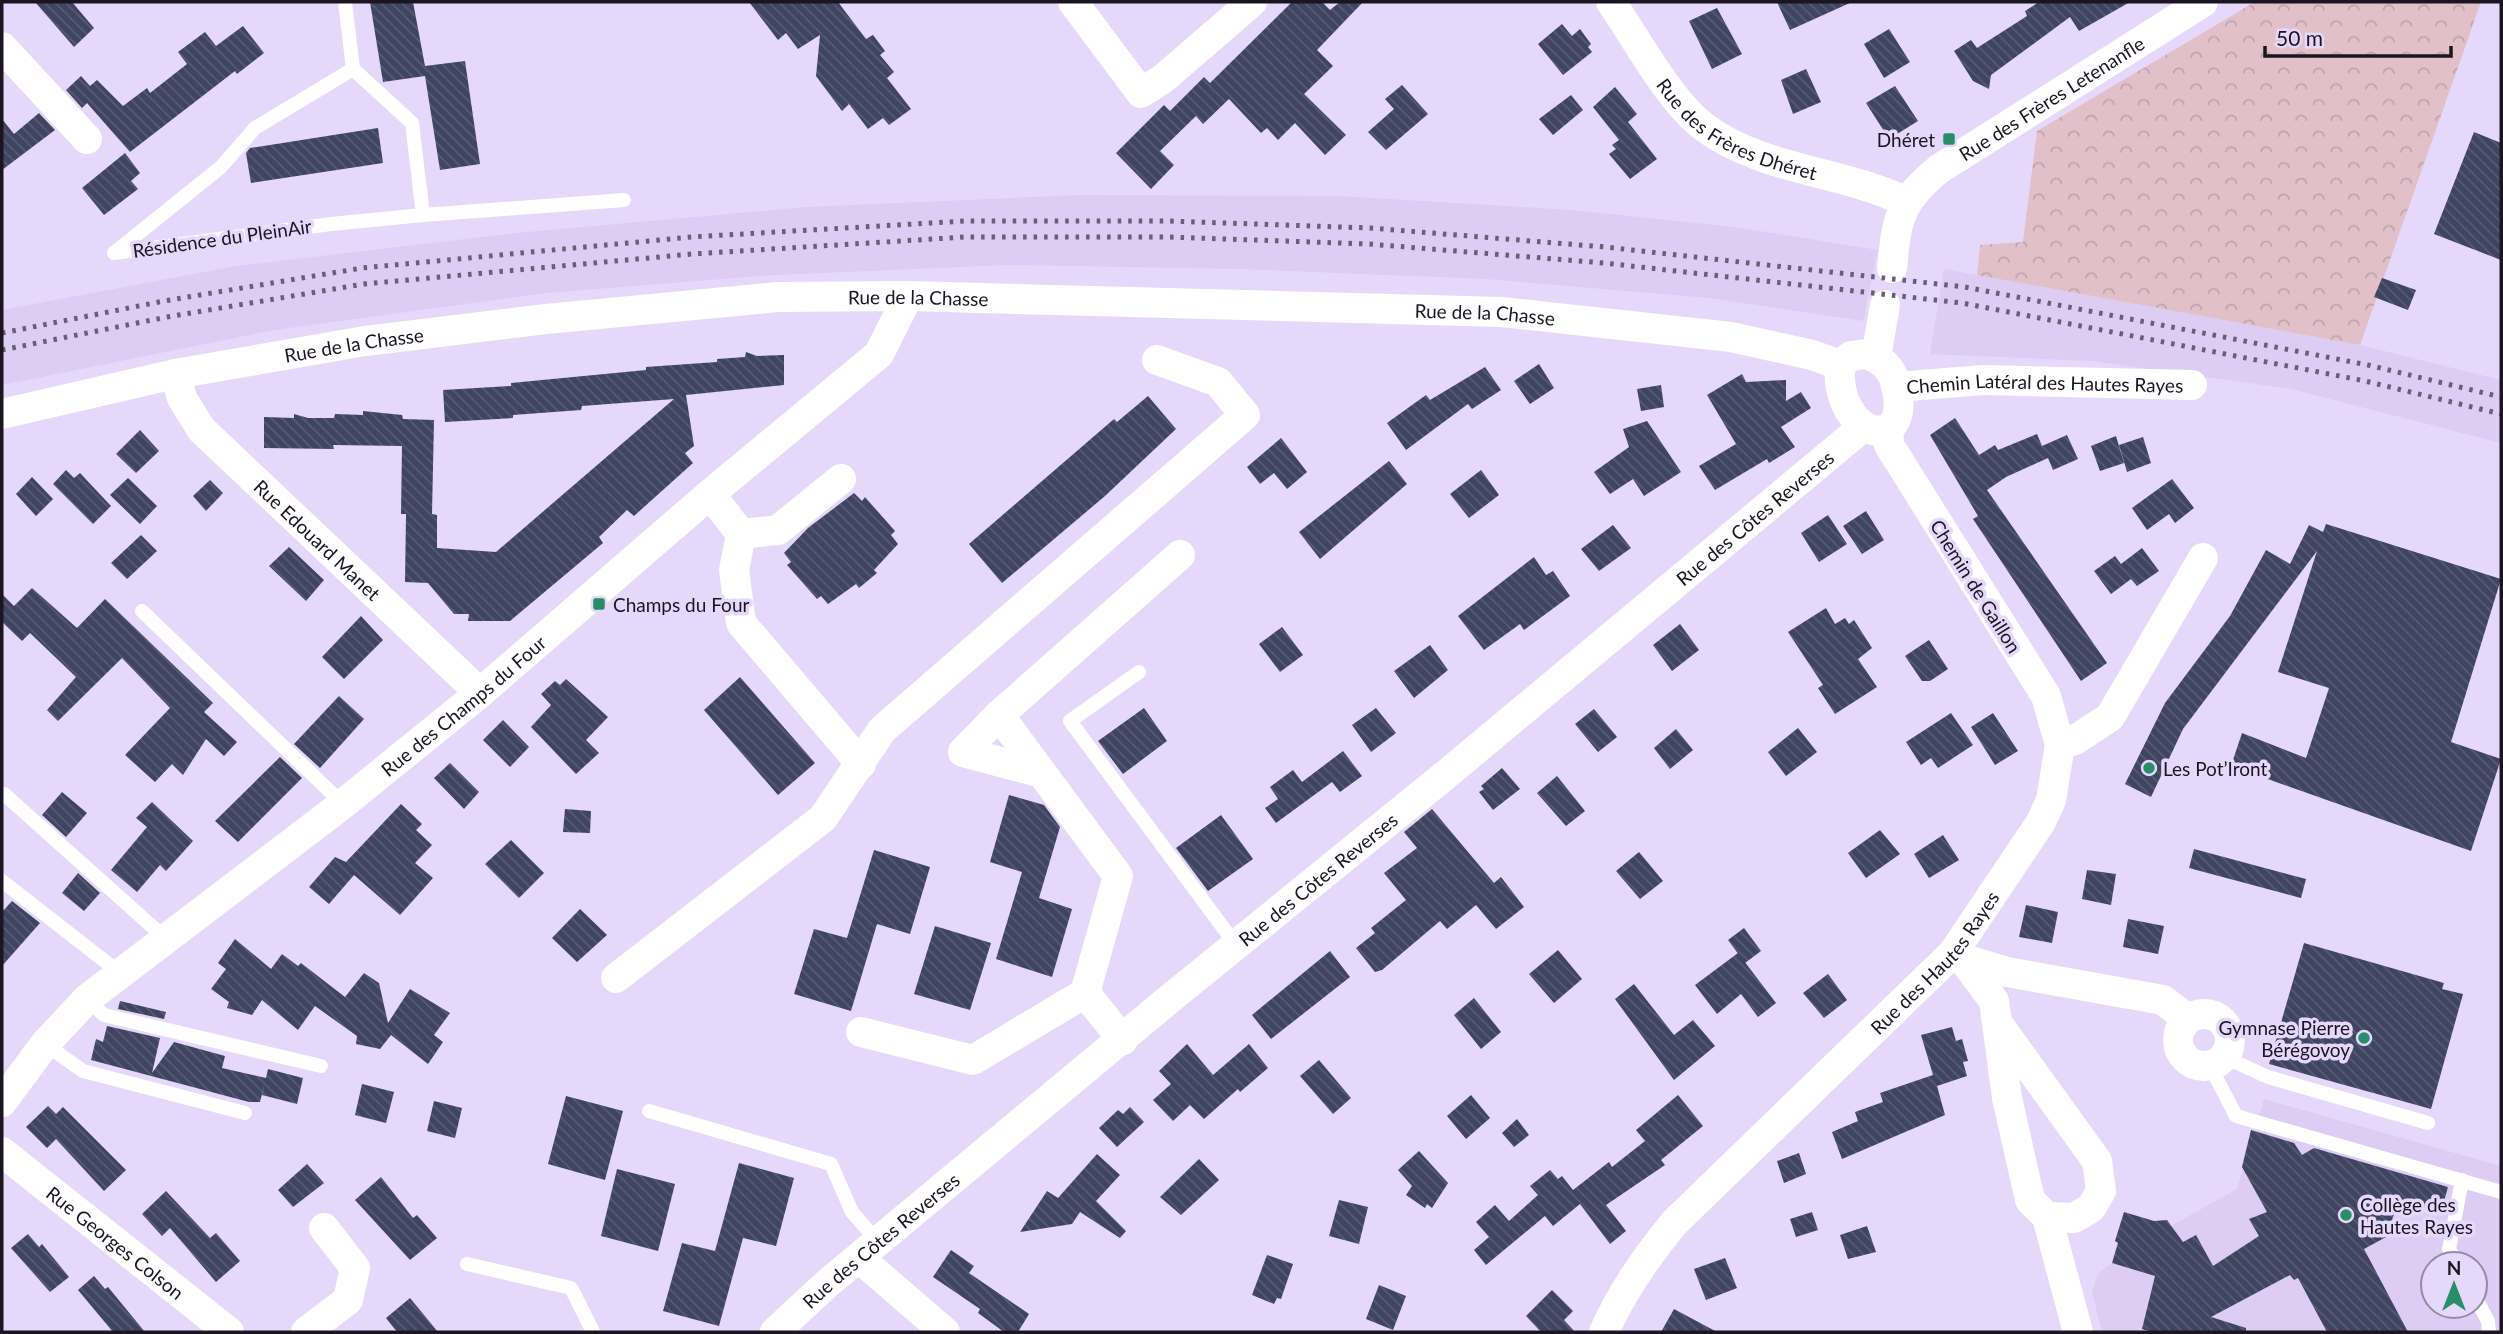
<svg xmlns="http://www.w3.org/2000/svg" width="2503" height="1334" font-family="Lato,sans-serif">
<defs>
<pattern id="forest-crowns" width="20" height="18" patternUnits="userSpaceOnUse" patternTransform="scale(1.75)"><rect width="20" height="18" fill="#e1c0c9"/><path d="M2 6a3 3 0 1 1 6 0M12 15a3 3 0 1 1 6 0" fill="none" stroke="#c0a4ac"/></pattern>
<pattern id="building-back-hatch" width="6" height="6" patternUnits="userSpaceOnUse" patternTransform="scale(1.75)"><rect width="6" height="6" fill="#3f4460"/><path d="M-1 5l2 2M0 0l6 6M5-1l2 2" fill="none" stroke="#585b72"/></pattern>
</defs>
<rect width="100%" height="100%" fill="#e6d8fa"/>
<path fill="#ddccf4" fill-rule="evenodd" d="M1079,195L1340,196L1572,210L1734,227L1878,250L1863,321L1709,298L1486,279L1239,269L1009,265L775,275L546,293L274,330L2,385V310L236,266L516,233L806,207Z
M1944,269L2360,345L2501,380V443L2291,389L2092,361L1930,354Z
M2264,1099L2501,1166V1332H2102L2092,1292L2098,1274L2112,1263L2124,1212L2151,1222L2167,1220L2171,1226L2237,1189ZM2433,1264H2475V1306H2433Z"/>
<path fill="url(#forest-crowns)" d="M2255,2H2481L2360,345L1977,275L1980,245L2023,242L2037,131Z"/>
<path fill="url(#building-back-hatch)" d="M35,2H72L94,28L74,47Z
M370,2H413L425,66L465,61L480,164L440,170L425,76L383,82Z
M749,2H838L866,39L873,35L885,51L880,55L894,72L887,78L911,109L889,125L883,118L868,129L849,104L842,111L816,76L820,35L798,49L786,33L778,40Z
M1292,2H1322L1330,10L1340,2H1363L1317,50L1333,66L1304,94L1346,135L1325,155L1295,123L1278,140L1267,128L1261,133L1229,99L1203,124L1196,116L1160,151L1174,165L1151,189L1116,153L1164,105L1170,111L1204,77L1210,83Z
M1777,2H1852L1790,30Z
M2039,2H2130L2079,31L2070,17L1991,75L1989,89L1973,81L1954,51L1971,40L1977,48L2027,16L2025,11Z
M1717,8L1742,54L1712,69L1689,21Z
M1562,24L1572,36L1580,29L1591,44L1588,47L1592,52L1563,75L1538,44Z
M243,26L264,53L237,74L235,71L130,152L87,103L82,108L66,90L81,76L90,86L97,80L123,106L147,88L150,93L187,64L178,52L205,32L216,46Z
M1889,29L1910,62L1884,78L1864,44Z
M1806,69L1821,102L1793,114L1781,80Z
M1402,85L1428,114L1386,150L1368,132L1394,109L1385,99Z
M1895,86L1918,121L1889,139L1866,103Z
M1615,87L1637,114L1628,122L1657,159L1630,179L1609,154L1616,149L1612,145L1619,140L1593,107Z
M1571,95L1583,110L1553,135L1539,119Z
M39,113L55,130L2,170V119L14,134Z
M378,128L383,163L251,183L246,153L250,148Z
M2474,132L2501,143V260L2434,234Z
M125,153L140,173L131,181L138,189L104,215L82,188Z
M2382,278L2416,290L2408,310L2374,297Z
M746,352L757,356L784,355V385L686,395L694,446L685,453L693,463L634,516L627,510L599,537L603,543L510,621H468L469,614H454L428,583L405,582L406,514H401L402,446L333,445L334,449L264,448V417L294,418V414L308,418H334L335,414L363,415V411L402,415L403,419L434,420L432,514L437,515V548L496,552L674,399L582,406L581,410L513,415V418L445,422L443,390L511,386V383L646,370V367L717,362V359L745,357Z
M1539,364L1554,388L1530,404L1514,381Z
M1485,367L1501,390L1472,409L1468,404L1406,450L1387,423L1426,395L1430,400Z
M1742,374L1746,382L1786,380V401L1801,392L1811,408L1781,427L1795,447L1769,463L1767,459L1715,490L1699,466L1736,444L1707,395Z
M1661,385L1664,407L1641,411L1637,389Z
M1148,396L1176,429L1105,496L1002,583L969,544L1114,419L1117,422Z
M1955,418L1979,455L1995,445L1998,450L2037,434L2042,446L2067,435L2078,459L2053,470L2048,458L2006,477L1987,490L2107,663L2081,681L1973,519L1978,516L1930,435Z
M1647,421L1681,472L1644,496L1633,479L1610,494L1594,472L1629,447L1623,429Z
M140,430L159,451L136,473L116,454Z
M2116,436L2124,463L2100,471L2091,446Z
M2143,437L2151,463L2127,472L2119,445Z
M1281,438L1307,472L1287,489L1274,473L1260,484L1247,467Z
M1389,461L1407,484L1320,559L1299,532Z
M66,470L74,478L80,473L111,506L93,524L53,484Z
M1481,470L1499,495L1469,518L1450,494Z
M32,477L53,499L36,516L16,494Z
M128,478L157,506L140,524L110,495Z
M2172,479L2194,508L2175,523L2169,514L2147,530L2132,508Z
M210,480L223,493L206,511L193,496Z
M854,493L862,501L865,497L895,531L891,535L898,544L874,570L877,573L859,588L856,584L828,604L821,596L817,599L787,565L791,562L784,553L808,528Z
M1866,511L1884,540L1862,554L1843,526Z
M1828,515L1847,544L1819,562L1801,533Z
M2326,524L2501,579L2451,742L2501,759L2471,851L2231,766L2242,733L2306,758L2329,688L2278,672L2317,551L2183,729L2151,797L2125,784L2165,703L2230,616L2266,550L2290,564L2309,525L2323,532Z
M1613,525L1631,548L1599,571L1581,549Z
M141,535L157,551L127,579L111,563Z
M289,547L324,580L306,601L269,566Z
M2142,548L2159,571L2137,586L2131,579L2111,594L2094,571L2115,556L2121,564Z
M1534,557L1546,575L1553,571L1570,596L1524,630L1520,624L1484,650L1458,616Z
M32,588L77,628L105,599L213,703L204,712L237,742L224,756L206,739L183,775L172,764L155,782L125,755L170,708L122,658L58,721L47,710L76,677L30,633L22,641L2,622V594L14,606Z
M1826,608L1835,624L1845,618L1849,624L1854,620L1872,648L1858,659L1877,687L1835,714L1818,688L1823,685L1788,632Z
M361,616L383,640L344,679L322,657Z
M1680,624L1699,650L1672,671L1653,645Z
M1282,627L1303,655L1280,672L1259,644Z
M1929,640L1948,669L1930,681H1922L1905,656Z
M1430,645L1448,670L1414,698L1394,671Z
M740,677L815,763L778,795L704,710Z
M566,679L608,717L586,740L599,753L576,774L531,727L551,705L541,694L555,681L560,685Z
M339,696L364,719L320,768L294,744Z
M1144,708L1167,741L1123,774L1098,741Z
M1376,708L1396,733L1371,752L1352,725Z
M1594,709L1617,737L1598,752L1575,724Z
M1951,713L1973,745L1938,768L1931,758L1921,765L1906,742Z
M1993,713L2018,751L1995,765L1971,727Z
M503,720L529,747L510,767L483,740Z
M1798,728L1817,752L1786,776L1768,752Z
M1676,729L1693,750L1670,769L1654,748Z
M1343,751L1362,776L1340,792L1332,782L1276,823L1265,808L1278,799L1270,787L1293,770L1302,782Z
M280,757L302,778L238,842L215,821Z
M450,763L479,792L464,809L434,778Z
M1502,768L1520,789L1493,810L1479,792L1484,789L1481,786Z
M1557,776L1585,811L1566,826L1537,793Z
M62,792L87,813L66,837L42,815Z
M1009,795L1044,805L1060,827L1039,898L1072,909L1052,977L996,959L1022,872L990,862Z
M152,802L193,841L166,871L160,865L137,892L111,870L147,827L136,818Z
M401,804L422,824L416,830L432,845L415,863L433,878L400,915L354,875L329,904L309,887L335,857L346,862Z
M565,809L591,811L590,833L563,832Z
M1432,809L1494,883L1501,877L1524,907L1496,929L1476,905L1447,929L1440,921L1382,970L1375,972L1356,948L1375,933L1371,928L1406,900L1384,873L1417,848L1404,832Z
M1221,815L1253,859L1208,891L1176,848Z
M1880,830L1900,854L1866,878L1848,853Z
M1943,835L1959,860L1929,878L1914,854Z
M511,840L544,873L519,898L485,864Z
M2194,849L2306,879L2301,898L2189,868Z
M874,850L930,867L910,934L877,924L851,1011L794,994L814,929L847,938Z
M1639,852L1663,881L1640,899L1616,871Z
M2087,870L2116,874L2111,905L2082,899Z
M78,873L100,893L84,911L62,893Z
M12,901L40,923L2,966V912Z
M2026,905L2058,912L2052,943L2019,937Z
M580,909L607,935L577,962L552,938Z
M2128,919L2164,926L2158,954L2123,947Z
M935,926L991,943L970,1010L914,994Z
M1744,928L1761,951L1745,963L1728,940Z
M235,939L271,969L282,954L298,966L301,963L345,997L364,973L379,983L388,1023L410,989L450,1013L434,1035L443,1042L428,1064L391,1035L380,1049L356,1044L357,1036L315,1006L298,1030L262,1000L252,1015L227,1008L229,1002L211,989L226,969L218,963Z
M2304,943L2444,983L2442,989L2463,994L2431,1109L2269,1064Z
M1558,950L1582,979L1554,1003L1529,974Z
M1330,951L1350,977L1271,1039L1252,1015Z
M1738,953L1776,1003L1758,1017L1741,994L1717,1014L1695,985Z
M1828,974L1847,1000L1824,1018L1803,993Z
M1634,984L1674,1035L1693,1020L1715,1046L1674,1080L1615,999Z
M1474,998L1501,1032L1481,1049L1454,1015Z
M120,1001L166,1012L164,1019L118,1009Z
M107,1026L160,1038L152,1073L174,1042L225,1056L222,1068L266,1078L268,1069L303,1078L297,1104L262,1095L265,1082L260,1102H249L91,1060L96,1039L103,1042Z
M1952,1027L1956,1041L1962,1039L1968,1061L1963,1062L1967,1076L1937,1086L1945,1115L1842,1159L1832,1132L1858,1121L1855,1112L1883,1102L1880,1093L1933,1075L1921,1035Z
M1187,1044L1213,1075L1249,1044L1268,1068L1240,1092L1238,1089L1204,1119L1190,1105L1173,1121L1153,1100L1171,1084L1159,1071Z
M1319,1060L1351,1098L1333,1114L1300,1076Z
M362,1084L394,1092L386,1123L355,1115Z
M1471,1095L1490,1118L1466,1139L1447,1116Z
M1678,1095L1703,1126L1661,1160L1665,1165L1606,1205L1626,1231L1610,1244L1580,1204L1553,1226L1545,1216L1486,1265L1474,1250L1489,1237L1476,1222L1495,1205L1509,1221L1538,1195L1530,1186L1550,1170L1558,1179L1562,1176L1573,1190L1609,1162L1612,1167L1645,1141L1636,1130Z
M566,1096L623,1111L605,1180L548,1164Z
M434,1101L462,1108L455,1138L427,1131Z
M48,1106L56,1114L63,1107L126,1170L104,1191L56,1139L47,1148L26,1127Z
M1130,1107L1144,1122L1117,1147L1099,1128L1118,1110L1123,1114Z
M1517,1119L1529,1135L1514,1147L1502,1133Z
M2251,1130L2294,1143L2302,1155L2314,1148L2448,1187L2441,1212L2399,1200L2386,1237L2364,1249L2408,1332H2327L2298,1278L2294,1280L2290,1275L2211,1317L2246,1328V1332H2152L2142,1329L2155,1276L2112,1263L2118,1243L2115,1241L2124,1212L2154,1221L2167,1220L2183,1242L2196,1235L2213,1266L2259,1236L2249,1219L2267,1212L2242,1167Z
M1419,1151L1448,1183L1432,1208L1427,1204L1425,1208L1406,1195L1412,1186L1398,1170Z
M1799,1153L1806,1174L1784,1183L1777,1161Z
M1097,1154L1120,1175L1096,1201L1126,1231L1120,1238L1080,1212L1072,1224L1020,1232L1047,1191L1058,1198Z
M1199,1159L1219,1180L1181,1215L1160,1197Z
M739,1163L794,1178L776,1246L743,1238L719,1326L663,1311L682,1243L715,1251Z
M307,1164L324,1183L293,1207L278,1190Z
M617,1169L675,1184L658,1251L601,1236Z
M381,1177L413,1218L417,1215L437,1238L410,1260L355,1200Z
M166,1191L210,1238L216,1233L240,1261L216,1282L170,1228L162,1236L142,1214Z
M1339,1200L1368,1207L1359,1244L1329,1236Z
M1812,1212L1818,1230L1796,1237L1790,1219Z
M1867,1226L1876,1252L1848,1259L1840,1235Z
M28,1234L39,1247L42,1244L69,1277L50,1292L11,1248Z
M951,1250L974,1266L969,1273L1029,1314L1018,1332H1004L978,1313L980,1309L933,1277Z
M1267,1255L1293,1264L1281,1299L1277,1298L1274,1304L1252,1295Z
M1725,1258L1737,1288L1706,1300L1694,1269Z
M94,1276L105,1289L108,1287L145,1332H113L78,1290Z
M1379,1285L1406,1296L1393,1330L1366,1319Z
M1552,1290L1573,1311L1564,1320L1575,1332H1541L1526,1316Z
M410,1298L438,1332H397L386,1318Z
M1674,1309L1717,1332H1661Z"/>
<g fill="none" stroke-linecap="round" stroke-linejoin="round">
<path stroke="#fff" stroke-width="14" d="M345,2L353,69L255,128L221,167L114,253L331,224L423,215
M353,69L412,123L423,215L624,200
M142,611L343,804
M1139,672L1070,721L1236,945
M4,794L165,938
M2,881L120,973
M87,999L104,1015L321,1066
M45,1044L83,1071L245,1113
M2224,1057L2268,1077L2428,1123
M2210,1066L2236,1116L2501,1192
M649,1111L831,1164L852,1212L878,1242
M467,1264L571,1288L593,1332
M2457,1264L2449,1249L2462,1180
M2475,1297L2488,1321L2489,1332"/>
<g stroke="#fff" stroke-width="30">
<path d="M1073,2L1141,93L1164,78L1252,2"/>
<path id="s1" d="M1611,2C1636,38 1670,102 1704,127C1761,170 1842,171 1905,201"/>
<path d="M2,47L87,139"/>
<path id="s2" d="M1892,268C1897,218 1899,202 1939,169L2203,2"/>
<path d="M1865,354C1880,358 1891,367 1895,382C1916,458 1834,440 1840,365L1851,356Z"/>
<path d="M1876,357L1885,305"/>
<path id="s3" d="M175,374L182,398L201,429L480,693"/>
<path id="s4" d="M1896,387L1983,380L2192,385"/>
<path id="s5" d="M2,414L175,374L365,341L546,319L778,297L908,296L1502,312L1731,337L1812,355L1840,365"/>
<path d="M710,494L741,534L734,570L741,623L861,764"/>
<path d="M741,534L778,530L841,479"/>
<path d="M999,715L1180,555"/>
<path d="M2060,745L2075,740L2110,717L2203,558"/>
<path d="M1953,953L1963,959L1994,1001L2007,1098L2030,1200L2047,1217L2074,1218L2091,1208L2101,1191L2097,1161L1999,1025"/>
<path d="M1963,959L2007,972L2163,1000L2188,1019"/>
<path d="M616,978L823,818L882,730L1245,415L1218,382L1157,360"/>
<path d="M1085,993L1123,1040"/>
<circle cx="2204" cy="1040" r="26"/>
<path d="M861,1032L973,1060L1085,993L1118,876L999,715L963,752L1042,773"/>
<path id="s6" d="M2,1102L45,1044L87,999L343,804L480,693L710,494L879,354L908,296"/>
<path id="s7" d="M2,1152L229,1332"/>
<path d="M2047,1217L2078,1332"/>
<path d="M859,1258L945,1332"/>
<path d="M306,1332L348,1300L355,1268L324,1228"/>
<path id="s8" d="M775,1332L829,1282L1167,1001L1443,777L1863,427"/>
<path id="s9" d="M1604,1332C1622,1291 1646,1257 1675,1222L1953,953L2041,822L2051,800L2060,745L2046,696L1889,445L1888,429"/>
</g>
<path stroke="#675f73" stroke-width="5" stroke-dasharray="3.5 7" stroke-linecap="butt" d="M2,333L164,301L362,268L691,237L965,221H1168L1370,228L1605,247L1965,287L2368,365L2501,397
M2,350L167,317L364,284L692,254L965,237H1168L1369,244L1604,263L1962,303L2365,381L2501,414"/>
</g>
<g fill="#288e69" stroke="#e6d8fa" stroke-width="2.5">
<rect x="1942" y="132" width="14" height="14" rx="3.5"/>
<rect x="592" y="597" width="14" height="14" rx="3.5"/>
<circle cx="2149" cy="768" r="7"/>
<circle cx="2364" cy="1038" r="7"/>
<circle cx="2346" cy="1215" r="7"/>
</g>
<g text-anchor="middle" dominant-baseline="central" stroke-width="7" stroke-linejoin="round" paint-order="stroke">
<g font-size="19" fill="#1a1521" stroke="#e6d8fa">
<text stroke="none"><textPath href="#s2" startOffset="247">Rue des Frères Letenanfle</textPath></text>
<text stroke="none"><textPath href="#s1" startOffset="186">Rue des Frères Dhéret</textPath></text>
<text transform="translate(222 238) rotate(-8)">Résidence du PleinAir</text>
<text stroke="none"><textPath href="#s5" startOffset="926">Rue de la Chasse</textPath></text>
<text stroke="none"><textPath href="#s5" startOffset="1493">Rue de la Chasse</textPath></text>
<text stroke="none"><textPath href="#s5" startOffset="359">Rue de la Chasse</textPath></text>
<text stroke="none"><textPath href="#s4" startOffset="149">Chemin Latéral des Hautes Rayes</textPath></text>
<text stroke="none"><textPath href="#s8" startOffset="1274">Rue des Côtes Reverses</textPath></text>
<text stroke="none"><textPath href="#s3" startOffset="222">Rue Edouard Manet</textPath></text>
<text transform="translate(1976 586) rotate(58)">Chemin de Gaillon</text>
<text stroke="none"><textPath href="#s6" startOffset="611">Rue des Champs du Four</textPath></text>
<text stroke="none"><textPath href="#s8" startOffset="707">Rue des Côtes Reverses</textPath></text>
<text stroke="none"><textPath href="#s9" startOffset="499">Rue des Hautes Rayes</textPath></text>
<text stroke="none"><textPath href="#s8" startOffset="140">Rue des Côtes Reverses</textPath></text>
<text stroke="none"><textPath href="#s7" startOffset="145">Rue Georges Colson</textPath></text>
</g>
<g font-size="19" fill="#1a1521" stroke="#e6d8fa" text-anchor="start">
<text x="1935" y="139" text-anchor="end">Dhéret</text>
<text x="613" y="604">Champs du Four</text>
<text x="2163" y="768">Les Pot’Iront</text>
<text x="2350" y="1027" text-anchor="end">Gymnase Pierre<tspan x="2350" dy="22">Bérégovoy</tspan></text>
<text x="2360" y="1204">Collège des<tspan x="2360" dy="22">Hautes Rayes</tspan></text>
</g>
</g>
<rect width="2503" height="1334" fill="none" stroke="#1a1521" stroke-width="7"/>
<g transform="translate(2454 1285)"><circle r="33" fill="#e6d8fa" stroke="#948aa3" stroke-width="2"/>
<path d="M0-5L12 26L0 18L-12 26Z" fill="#288e69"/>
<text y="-10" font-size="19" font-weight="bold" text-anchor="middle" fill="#1a1521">N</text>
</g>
<path d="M2265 46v10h186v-10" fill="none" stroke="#1a1521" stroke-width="3.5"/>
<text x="2276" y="46" font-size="21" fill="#1a1521" stroke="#e6d8fa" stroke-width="5" paint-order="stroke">50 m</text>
</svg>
